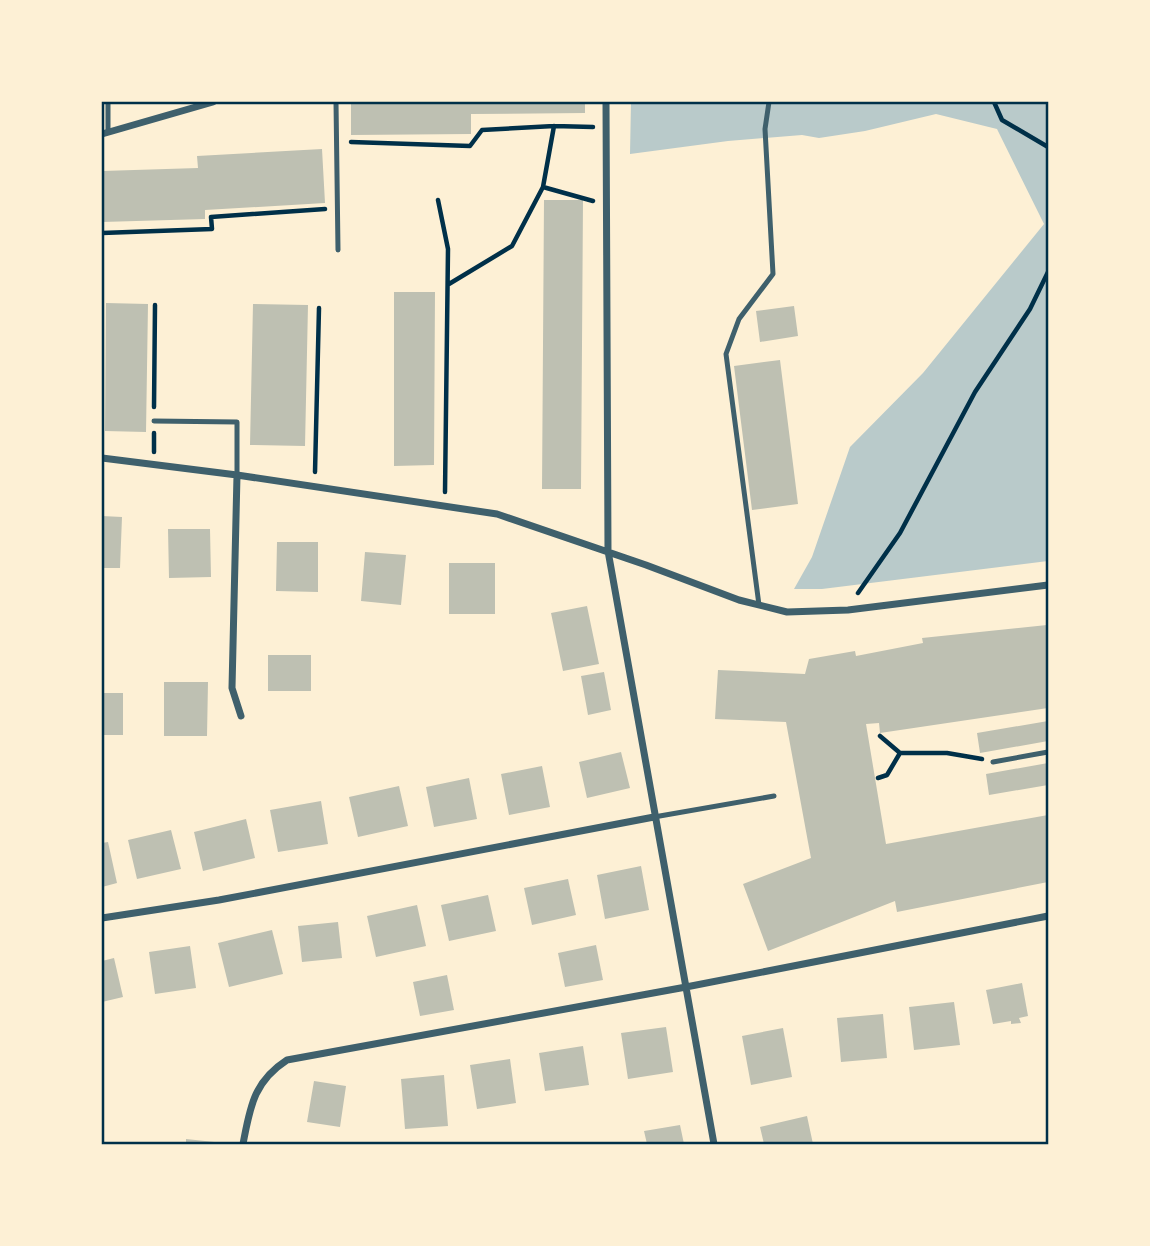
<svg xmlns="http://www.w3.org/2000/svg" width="1150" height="1246" font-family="Karla,sans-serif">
<rect width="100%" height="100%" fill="#fdf0d5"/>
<path fill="#b9caca" d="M631,102H1048V561L822,589H794L812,557L850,447L923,373L1044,224L997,129L936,114L865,131L819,138L802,135L728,141L630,154Z"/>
<path fill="#bec0b2" d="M351,102H585V113L471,114V134L351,135Z
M322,149L325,203L205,210V219L102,222V171L198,168L197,156Z
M544,200H583L581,489H542Z
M394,292H435L434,465L394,466Z
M106,303L148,304L146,432L105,431Z
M253,304L308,305L305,446L250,445Z
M794,306L798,336L760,342L756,311Z
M780,360L798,504L752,510L734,366Z
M102,516L122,517L120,568H102Z
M168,529H210L211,577L169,578Z
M277,542H318V592L276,591Z
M365,552L406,555L401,605L361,601Z
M449,563H495V614H449Z
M587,606L599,664L563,671L551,613Z
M1047,625L1048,708L880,733L879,723L866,724L886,844L1048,815V882L897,912L895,901L768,951L743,884L811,858L808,842L786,722L715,719L718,670L805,674L809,659L855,651L856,656L923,643L922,638Z
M268,655H311V691H268Z
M604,672L611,710L588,715L581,676Z
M164,682H208L207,736H164Z
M102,693H123V735H102Z
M1048,721V741L980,753L977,733Z
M621,752L630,788L587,798L579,762Z
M1048,763V785L989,795L986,774Z
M542,766L550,807L509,815L501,774Z
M469,778L477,819L434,827L426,787Z
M399,786L408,826L358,837L349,797Z
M321,801L328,844L278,852L270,810Z
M246,819L255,858L203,871L194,832Z
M171,830L181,869L137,879L128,840Z
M108,842L117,883L102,887V843Z
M641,866L649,910L605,919L597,875Z
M568,879L576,915L532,925L524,888Z
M488,895L496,931L449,941L441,905Z
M417,905L426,946L376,957L367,916Z
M338,922L342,958L302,962L298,926Z
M272,930L283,974L229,987L218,943Z
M596,945L603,980L565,987L558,953Z
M190,946L196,988L155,994L149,952Z
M114,958L123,997L102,1002V961Z
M447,975L454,1010L420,1016L413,982Z
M1022,983L1028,1016L1019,1018L1021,1023L1011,1024V1021L993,1024L986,990Z
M954,1002L960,1045L914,1050L909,1007Z
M883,1014L887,1058L841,1062L837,1018Z
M666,1027L673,1072L628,1079L621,1033Z
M783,1028L792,1077L751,1085L742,1036Z
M583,1046L589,1085L545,1091L539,1053Z
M510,1059L516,1103L477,1109L470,1065Z
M444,1075L448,1126L405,1129L401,1079Z
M314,1081L346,1086L340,1127L307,1122Z
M807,1116L813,1144H764L760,1127Z
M680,1125L684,1144H647L644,1131Z
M186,1139L224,1143V1144H186Z"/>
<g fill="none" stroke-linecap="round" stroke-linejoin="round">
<path stroke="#003049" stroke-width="4.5" d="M994,102L1002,120L1048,147
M351,142L470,146L482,130L554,126L593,127
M543,187L593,201
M438,200L448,249L445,492
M102,233L212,229L211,217L325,209
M449,284L512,246L543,187L554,126
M154,407L155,305
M154,452V433
M315,472L319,308
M858,593L900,533L975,392L1030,309L1048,272
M900,753H947L982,759
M878,778L887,775L900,753L880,736"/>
<path stroke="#3f606c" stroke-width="5" d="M336,102L338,250
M108,132V102
M154,421L237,422V475
M759,605L726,354L739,319L773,274L765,129L769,102
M993,762L1048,752
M654,817L774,796"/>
<path stroke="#3f606c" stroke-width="7" d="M606,102L608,551L714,1144
M102,134L213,102
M102,458L237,475L497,514L646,565L739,600L787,612L848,610L1048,585
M237,475L232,688L241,716
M102,918L219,900L654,817
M243,1144C250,1108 253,1082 287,1060L686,987L1048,916"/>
</g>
<rect width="1150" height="1246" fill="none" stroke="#fdf0d5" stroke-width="206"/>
<rect x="103" y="103" width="944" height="1040" fill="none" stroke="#003049" stroke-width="2.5"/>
</svg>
